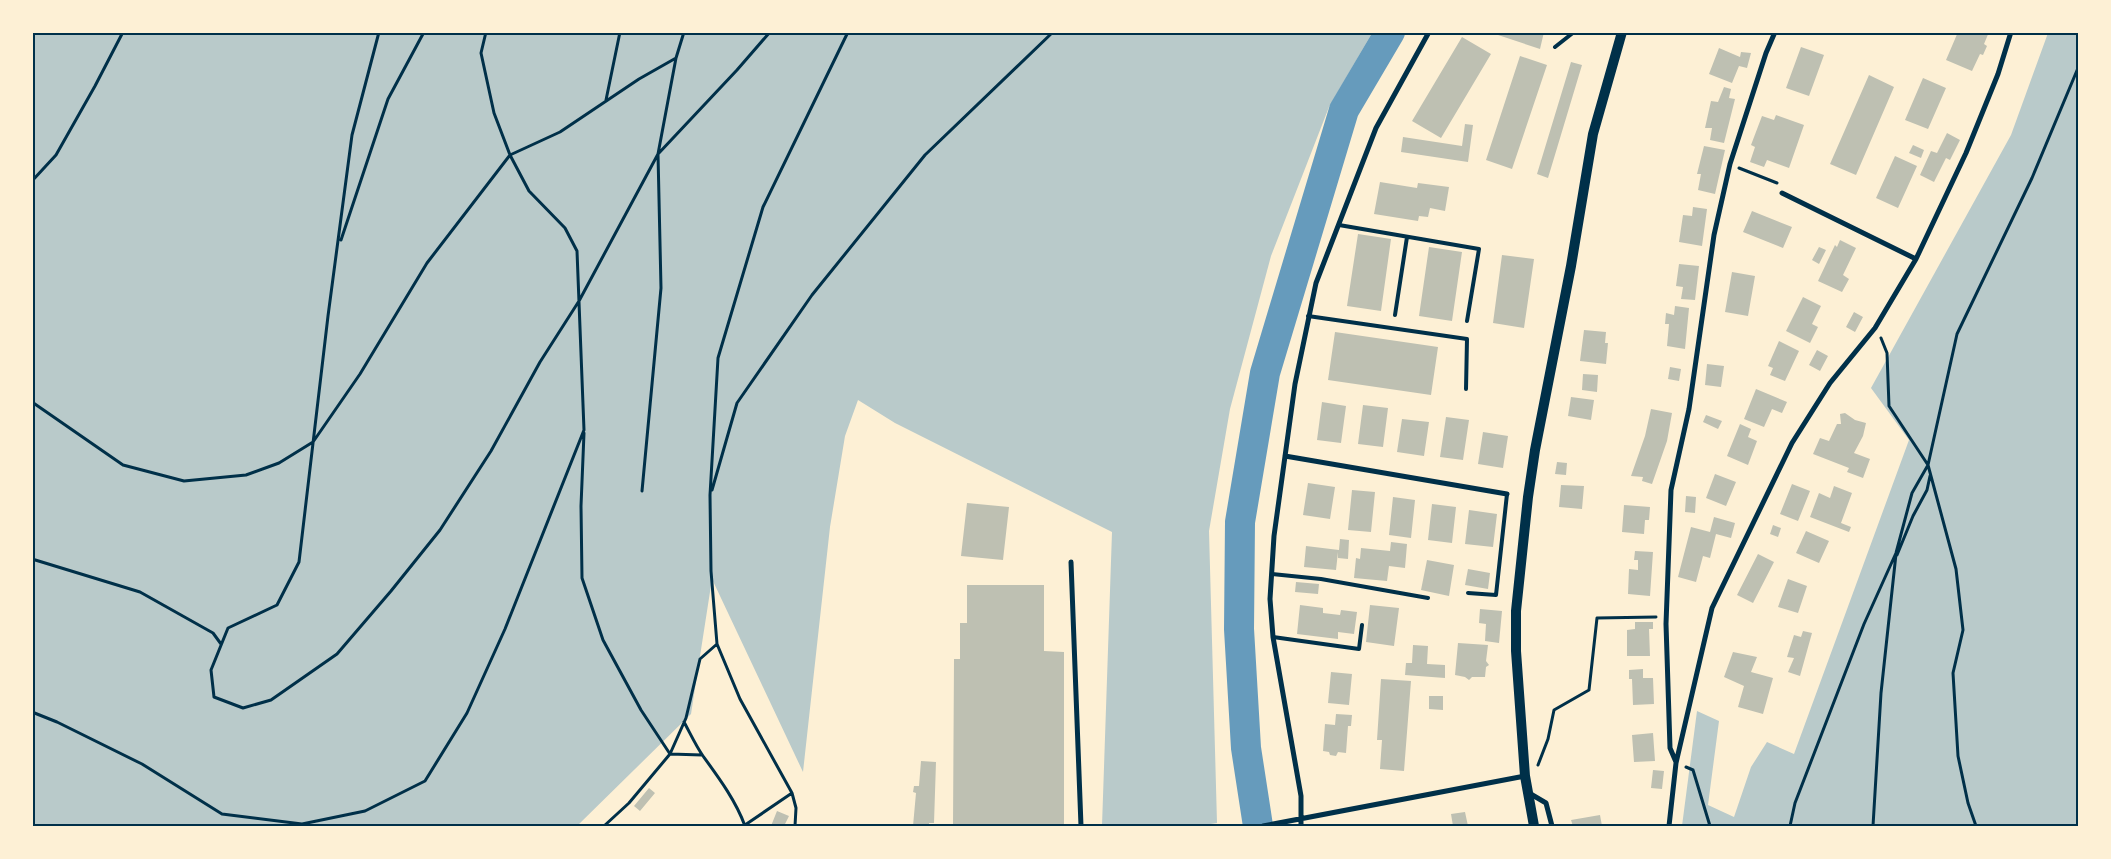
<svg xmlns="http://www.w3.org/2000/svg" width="2111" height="859" font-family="'Libre Baskerville',serif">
<rect width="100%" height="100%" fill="#fdf0d5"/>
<path fill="#b9caca" d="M32,33H1372L1329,107L1271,256L1230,409L1209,531L1217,823L1198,826H1102L1112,532L895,423L858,400L845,436L830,527L803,772L712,579L691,714L577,826H33Z
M2048,33H2078V826H1682L1697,711L1719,721L1708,805L1734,817L1751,767L1767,742L1794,754L1909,440L1871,388L2011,135Z"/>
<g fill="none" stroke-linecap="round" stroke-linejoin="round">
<path stroke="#669bbc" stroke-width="30" d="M1258,826L1246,748L1239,629L1240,522L1265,373L1344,110L1390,32"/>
</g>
<path fill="#bec0b2" d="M1489,32H1544L1540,49Z
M1958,32H1989L1984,44L1987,46L1983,55L1980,54L1972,71L1946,60Z
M1462,37L1491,54L1441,138L1412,121Z
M1801,47L1824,55L1809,96L1786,88Z
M1719,48L1740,57L1741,52L1751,53L1747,68L1739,66L1732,83L1709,74Z
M1520,56L1547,65L1512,169L1486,160Z
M1571,62L1582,65L1548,178L1537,174Z
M1869,75L1894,87L1856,175L1830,164Z
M1923,78L1946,88L1928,129L1905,120Z
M1724,87L1731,89L1729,98L1735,99L1724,143L1710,140L1712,128H1705L1711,101L1718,102Z
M1776,115L1804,125L1789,168L1767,160L1764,167L1750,162L1755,147L1751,145L1762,116L1774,120Z
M1465,124L1473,125L1468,162L1401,152L1403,137L1462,146Z
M1947,133L1960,140L1950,160L1946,158L1934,182L1920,175L1931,151L1937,153Z
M1913,145L1924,150L1921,158L1909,153Z
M1704,146L1725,150L1715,194L1698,190L1701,174H1697Z
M1895,156L1917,166L1898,208L1876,198Z
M1380,182L1417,188L1418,183L1449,187L1445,211L1430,208L1428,217L1419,216L1418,221L1374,214Z
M1693,207L1707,209L1702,246L1679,242L1683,215L1692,216Z
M1752,211L1792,227L1783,248L1743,232Z
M1358,234L1391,239L1381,311L1347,306Z
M1840,240L1856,248L1843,275L1849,279L1842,292L1818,281L1835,245L1837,247Z
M1429,247L1462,252L1452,321L1419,316Z
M1819,247L1826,250L1819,264L1812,260Z
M1502,255L1534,259L1524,328L1493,323Z
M1679,264L1699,266L1695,300L1681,299L1683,287L1676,286Z
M1732,272L1755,276L1748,316L1725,312Z
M1803,297L1821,306L1812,324L1818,327L1810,343L1786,331Z
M1675,306L1689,308L1685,349L1667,346L1669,324H1665L1666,313L1674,315Z
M1854,312L1863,317L1855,332L1846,327Z
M1584,330L1606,332L1605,343H1608L1606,364L1580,361Z
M1335,332L1438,347L1431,395L1328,380Z
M1779,341L1799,351L1785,381L1770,375L1773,368L1768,366Z
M1817,350L1828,356L1820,371L1809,365Z
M1707,364L1724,366L1721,387L1705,385Z
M1670,367L1681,369L1679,381L1668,379Z
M1583,374L1598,375L1597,392L1582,390Z
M1756,389L1787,402L1782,413L1772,409L1764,427L1744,419Z
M1571,397L1594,400L1591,420L1568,416Z
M1322,402L1346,406L1341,443L1317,440Z
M1363,405L1388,408L1383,447L1358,444Z
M1651,409L1672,413L1667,441L1652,484L1642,481L1643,477L1631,476L1645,436Z
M1845,413L1855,420L1866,423L1863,436L1854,453L1870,459L1863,478L1847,472L1849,468L1813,454L1820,438L1829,441L1837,424H1841L1840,414Z
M1706,415L1722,421L1718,429L1703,422Z
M1446,417L1469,420L1463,460L1440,457Z
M1402,419L1429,422L1424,456L1397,452Z
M1740,424L1751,429L1748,437L1757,441L1748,465L1727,456Z
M1483,432L1508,436L1503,468L1478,464Z
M1557,462L1567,463L1566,475L1555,474Z
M1715,474L1736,482L1726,506L1706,498Z
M1308,483L1335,487L1330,519L1303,515Z
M1792,484L1810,491L1798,521L1780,514Z
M1561,485L1584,486L1582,509L1559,507Z
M1834,486L1852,493L1841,523L1851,527L1849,532L1810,517L1819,493L1830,498Z
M1352,490L1375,492L1371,532L1348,530Z
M1686,496L1696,497L1695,513L1685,512Z
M1393,497L1415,500L1411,538L1389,535Z
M967,503L1009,507L1003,560L961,556Z
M1432,504L1456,507L1452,543L1428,540Z
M1624,505L1650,507L1649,520H1645L1644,534L1622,532Z
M1469,510L1497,514L1493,547L1465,544Z
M1714,517L1735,523L1731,538L1716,534L1710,558L1703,556L1696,582L1678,577L1691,527L1710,532Z
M1773,525L1781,528L1778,537L1770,534Z
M1806,531L1829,541L1819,563L1796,553Z
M1340,539L1349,540L1348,559L1338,558V552L1336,570L1304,567L1306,546L1339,550Z
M1391,542L1407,544L1405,568L1389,566L1387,581L1354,578L1356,558L1360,559L1361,548L1390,551Z
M1635,551L1653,552L1650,596L1628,594L1629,569L1638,570V560H1634Z
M1758,554L1774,562L1753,603L1737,595Z
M1427,560L1454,565L1449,596L1421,590Z
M1468,569L1490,573L1488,589L1465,585Z
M1788,579L1807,586L1798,613L1778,607Z
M1296,582L1319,584L1318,594L1295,592Z
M967,585H1044V651L1064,652V826H953L954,659H960V623H967Z
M1300,605L1323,608V613L1340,615L1341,610L1357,612L1354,634L1338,632V639L1297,634Z
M1370,605L1399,608L1394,646L1366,642Z
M1480,609L1502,611L1499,643L1485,641L1486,624L1479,623Z
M1635,622H1653V629H1649L1650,656H1627V630L1635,629Z
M1803,631L1812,633L1800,676L1788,672L1794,658L1787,657L1794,635L1801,637Z
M1458,643L1488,645L1486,661L1489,665L1486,667L1485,677H1472L1469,680L1465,677L1455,675Z
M1413,645L1428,646L1427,664L1445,665V678L1405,675L1406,663H1412Z
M1733,652L1757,657L1751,672L1773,678L1763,714L1738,707L1744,686L1724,677Z
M1643,669V678H1653L1654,704L1633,705L1632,679H1629V670Z
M1331,672L1352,674L1349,705L1328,703Z
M1381,679L1411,681L1404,771L1380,769L1382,740H1377Z
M1429,696H1443V710L1429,709Z
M1336,714L1352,715L1351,726H1348L1346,753L1338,752L1336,756L1330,755L1329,752L1323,751L1325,724L1335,725Z
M1653,733L1655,761L1634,762L1632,735Z
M921,761L936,762L934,823H929V826H913L916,793L913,792L914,786H919Z
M1653,770L1664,771L1662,789L1651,788Z
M649,788L655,793L640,811L634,806Z
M777,811L789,816L784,826H771Z
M1465,812L1468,826H1453L1451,814Z
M1600,815L1602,826H1573L1571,820Z"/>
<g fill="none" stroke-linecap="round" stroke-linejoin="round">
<path stroke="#003049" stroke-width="3" d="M379,32L352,135L328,316L299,562L277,605L228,628L211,670L214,697L243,708L271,700L337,654L391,591L440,530L491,451L540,362L579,301L658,154L737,70L770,32
M676,58L684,32
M606,100L620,32
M1739,168L1777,183
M32,181L56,155L95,86L123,32
M341,240L388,99L424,32
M1881,338L1887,353L1889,406L1928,465L1956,569L1963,630L1953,673L1958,756L1968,803L1976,826
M32,402L123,465L184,481L246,475L279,463L313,442L360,374L427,263L510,155L560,132L639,79L676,58L658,154L661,288L642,491
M584,433L581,506L582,578L603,640L641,710L670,754L702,755
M712,490L737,403L812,295L925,155L1053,32
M1897,555L1913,516L1927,490L1930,476
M32,559L140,592L213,633L221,644
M32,712L57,722L142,764L222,814L302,824L365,811L425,781L467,713L505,629L584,430L577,251L565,228L529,191L510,155L494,113L481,53L486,32
M684,722C690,733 696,746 703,756C719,778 736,801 745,826
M1538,765L1548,739L1554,710L1589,690L1597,618L1656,617
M1686,767L1693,770L1710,826
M745,825L792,793
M604,826L629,803L670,754L686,718L700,659L717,644
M795,826L796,808L792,793L740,699L717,644L711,571L710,495L718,358L763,207L848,32
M1790,826L1795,803L1864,624L1896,553L1912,493L1928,465L1957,334L2032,178L2078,68
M1873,826L1881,693L1896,554"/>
<path stroke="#003049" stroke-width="4" d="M1555,47L1574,32
M1339,225L1479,249L1467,321
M1395,315L1407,237
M1308,316L1467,339L1466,389
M1272,574L1321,579L1428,598
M1468,593L1496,595L1507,494
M1273,637L1359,649L1362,625"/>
<path stroke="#003049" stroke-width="5" d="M1782,193L1916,259
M1285,456L1507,494
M1071,562L1081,826
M1676,762L1670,748L1666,624L1671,490L1689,409L1714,235L1730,164L1766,53L1775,32
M1529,793L1546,803L1552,826
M1263,826L1525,776
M1301,826V796L1273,637L1270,599L1274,536L1295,384L1316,283L1376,128L1429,32
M1669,826L1676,763L1712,608L1792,443L1830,383L1875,328L1916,259L1966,153L1998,74L2011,32"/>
<path stroke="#003049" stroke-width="10" d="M1534,826L1525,776L1516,651V611L1528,497L1535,450L1571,266L1593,134L1622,32"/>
</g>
<rect width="2111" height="859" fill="none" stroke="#fdf0d5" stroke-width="68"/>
<rect x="34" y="34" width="2043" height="791" fill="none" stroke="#003049" stroke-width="2"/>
</svg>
